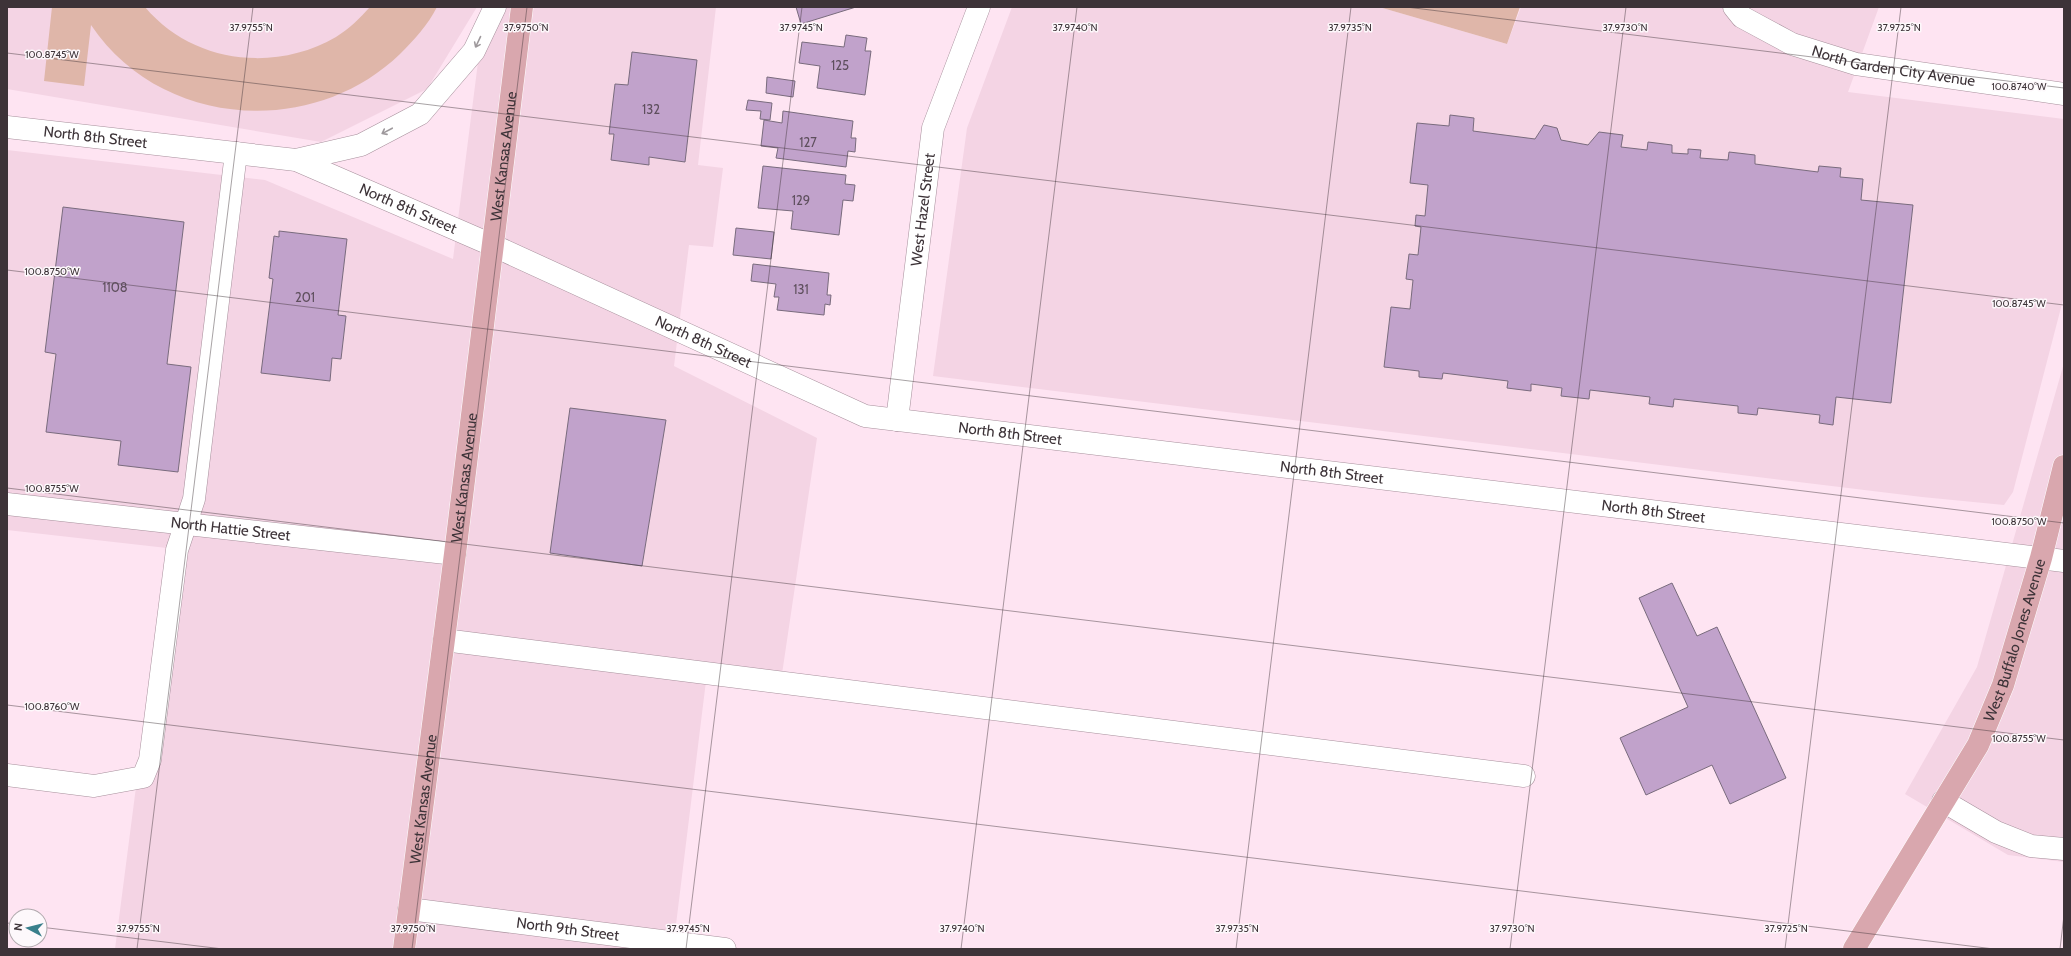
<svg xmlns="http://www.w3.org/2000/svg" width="2071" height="956" font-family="Cabin,sans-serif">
<rect width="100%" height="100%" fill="#fee4f2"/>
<path fill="#f4d4e4" d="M7,7H477L427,89L321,142L7,89Z
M485,7H716L698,165L723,168L713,247L689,245L674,366L817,438L782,674L706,681L673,949H115L167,548L7,530V150L265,180L453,259Z
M1012,7H1379L1507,44L1521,7H1879L1848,92L2064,119V296L2013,492L2004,505L1922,497L933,376L967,128Z
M2064,363V862L2008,855L1905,794L1977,667Z"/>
<path fill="#dfb6a9" d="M52,7H145C192,63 274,73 336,37C349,29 360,18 370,7H437C428,25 414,40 400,54C312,139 160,128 91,25L84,86L44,81Z
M1379,7H1520L1507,44Z"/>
<path fill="#c1a2cb" stroke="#796b7d" d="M796,7H856L801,24Z
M846,35L867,38L865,51H871L865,95L817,88L820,66L799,63L802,42L844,47Z
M632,52L697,60L685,162L649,157V165L611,160L614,134H609L615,84L628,85Z
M767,77L795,81L793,97L766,93Z
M748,100L772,103L770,120L760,119L761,111L746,110Z
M783,111L853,121L851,138H856L855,152L848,151L846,167L776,158L778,148L761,146L764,120L782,123Z
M1450,115L1474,118L1473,131L1535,139L1544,125L1557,128L1561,140L1588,145L1599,132L1623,135L1621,147L1647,150L1648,142L1672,145V153L1688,154V149L1701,150L1700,158L1728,160L1729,152L1755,155V164L1818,172L1819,166L1841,168L1840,177L1863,179L1861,200L1913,205L1891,403L1836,397L1833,425L1819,423L1820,415L1758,408L1757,415L1738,413V406L1674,399L1673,407L1649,404L1650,397L1590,390L1589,399L1561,396L1562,388L1531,384V391L1507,388L1508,381L1443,373L1442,379L1419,377V371L1384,367L1391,307L1410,309L1413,280L1406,279L1409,254L1418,255L1421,227L1415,226L1416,215L1425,216L1428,185L1410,183L1417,123L1449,126Z
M763,166L846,175L845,184L855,185L853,201L843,200L839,235L791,229L793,211L758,208Z
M63,207L184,222L167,364L191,367L178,472L118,465L121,441L46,432L56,354L45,352Z
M736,228L774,232L771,259L733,255Z
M279,231L347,239L338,315L346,316L341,359L332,358L330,381L261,373L273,279L269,278L274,236L279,237Z
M753,264L829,273L827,295H831L830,305L825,304L824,315L777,310L779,297H774L776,284L751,281Z
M570,408L666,420L642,566L550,553Z
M1672,583L1697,636L1717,627L1786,778L1730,804L1712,765L1646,795L1620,738L1688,707L1639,598Z"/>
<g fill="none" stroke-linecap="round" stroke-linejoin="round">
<defs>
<g id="minor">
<path id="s1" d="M1734,7L1742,17L1792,44L1856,64L2064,94"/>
<path id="s2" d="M7,127L296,160L492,245L865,416L2064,561"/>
<path d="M296,160L361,145L420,114L474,51L495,7"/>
<path id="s3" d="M897,420L933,128L979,7"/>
<path id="s4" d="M7,504L455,554"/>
<path d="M444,640L1524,776"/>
<path d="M7,775L94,786L143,777L150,760L177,550L194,499L236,153"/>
<path d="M1943,801L1996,832L2031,846L2064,849"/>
<path id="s5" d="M409,909L725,949"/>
</g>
<g id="major">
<path id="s6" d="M404,949L455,554L522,7"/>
<path id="s7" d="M1854,949L1978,745L2003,685L2041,558L2064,466"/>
</g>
</defs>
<use href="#minor" stroke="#a7909c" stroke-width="23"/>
<use href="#major" stroke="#fff" stroke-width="23"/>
<use href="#minor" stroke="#fff" stroke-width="22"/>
<use href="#major" stroke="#d9a7ae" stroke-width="22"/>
</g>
<defs><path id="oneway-shaft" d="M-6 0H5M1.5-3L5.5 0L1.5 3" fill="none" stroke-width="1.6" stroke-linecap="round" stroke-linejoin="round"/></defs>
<g stroke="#9e999c">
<use href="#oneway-shaft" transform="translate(478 42) rotate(115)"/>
<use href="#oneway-shaft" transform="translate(387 131) rotate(152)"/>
</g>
<path fill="none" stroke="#3d3338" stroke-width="1" stroke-opacity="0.45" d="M1406,7L2064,88M7,53L2064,305M7,270L2064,523M7,488L2064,740M7,705L1994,949M7,923L16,924M40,927L223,949M137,949L253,7M412,949L527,7M686,949L802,7M961,949L1077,7M1236,949L1351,7M1510,949L1626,7M1785,949L1901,7M2060,949L2064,915"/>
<g text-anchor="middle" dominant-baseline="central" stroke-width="3" stroke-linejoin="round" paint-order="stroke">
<g font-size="13" fill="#5e4f5d">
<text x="840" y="65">125</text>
<text x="651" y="109">132</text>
<text x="808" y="142">127</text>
<text x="801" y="200">129</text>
<text x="115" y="287">1108</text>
<text x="801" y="289">131</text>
<text x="305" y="297">201</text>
</g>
<g font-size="15" fill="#3d3338" stroke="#fdf8fb">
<text stroke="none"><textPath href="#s1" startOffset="174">North Garden City Avenue</textPath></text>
<text stroke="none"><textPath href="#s2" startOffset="89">North 8th Street</textPath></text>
<text stroke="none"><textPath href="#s6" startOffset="799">West Kansas Avenue</textPath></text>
<text stroke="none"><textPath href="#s2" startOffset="413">North 8th Street</textPath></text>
<text stroke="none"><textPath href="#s3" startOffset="212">West Hazel Street</textPath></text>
<text stroke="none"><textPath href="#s2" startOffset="737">North 8th Street</textPath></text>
<text stroke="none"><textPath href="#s2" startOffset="1061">North 8th Street</textPath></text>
<text stroke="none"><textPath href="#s2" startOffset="1385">North 8th Street</textPath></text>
<text stroke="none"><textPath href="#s6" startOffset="475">West Kansas Avenue</textPath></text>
<text stroke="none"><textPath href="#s2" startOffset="1709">North 8th Street</textPath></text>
<text stroke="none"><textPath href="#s4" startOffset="225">North Hattie Street</textPath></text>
<text stroke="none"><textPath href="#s7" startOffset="350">West Buffalo Jones Avenue</textPath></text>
<text stroke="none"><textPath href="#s6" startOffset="151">West Kansas Avenue</textPath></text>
<text stroke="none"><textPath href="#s5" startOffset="160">North 9th Street</textPath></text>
</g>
</g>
<g font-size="10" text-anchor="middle" fill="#3d3338" stroke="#fdf8fb" stroke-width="3" stroke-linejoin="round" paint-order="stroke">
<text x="251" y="31">37.9755°N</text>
<text x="526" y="31">37.9750°N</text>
<text x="801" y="31">37.9745°N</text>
<text x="1075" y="31">37.9740°N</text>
<text x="1350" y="31">37.9735°N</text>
<text x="1625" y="31">37.9730°N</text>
<text x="1899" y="31">37.9725°N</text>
<text x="52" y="58">100.8745°W</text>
<text x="2019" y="90">100.8740°W</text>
<text x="52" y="275">100.8750°W</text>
<text x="2019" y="307">100.8745°W</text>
<text x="52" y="492">100.8755°W</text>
<text x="2019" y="525">100.8750°W</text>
<text x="52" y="710">100.8760°W</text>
<text x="2019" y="742">100.8755°W</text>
<text x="138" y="932">37.9755°N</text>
<text x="413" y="932">37.9750°N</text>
<text x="688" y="932">37.9745°N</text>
<text x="962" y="932">37.9740°N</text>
<text x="1237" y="932">37.9735°N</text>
<text x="1512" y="932">37.9730°N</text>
<text x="1786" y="932">37.9725°N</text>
</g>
<rect width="2071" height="956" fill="none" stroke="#3d3338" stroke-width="16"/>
<g transform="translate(28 928) rotate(277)"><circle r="19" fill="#fdf8fb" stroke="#b0a9ad"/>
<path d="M0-3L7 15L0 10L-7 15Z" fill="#397f8b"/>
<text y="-6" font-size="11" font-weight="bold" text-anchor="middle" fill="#3d3338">N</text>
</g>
</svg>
